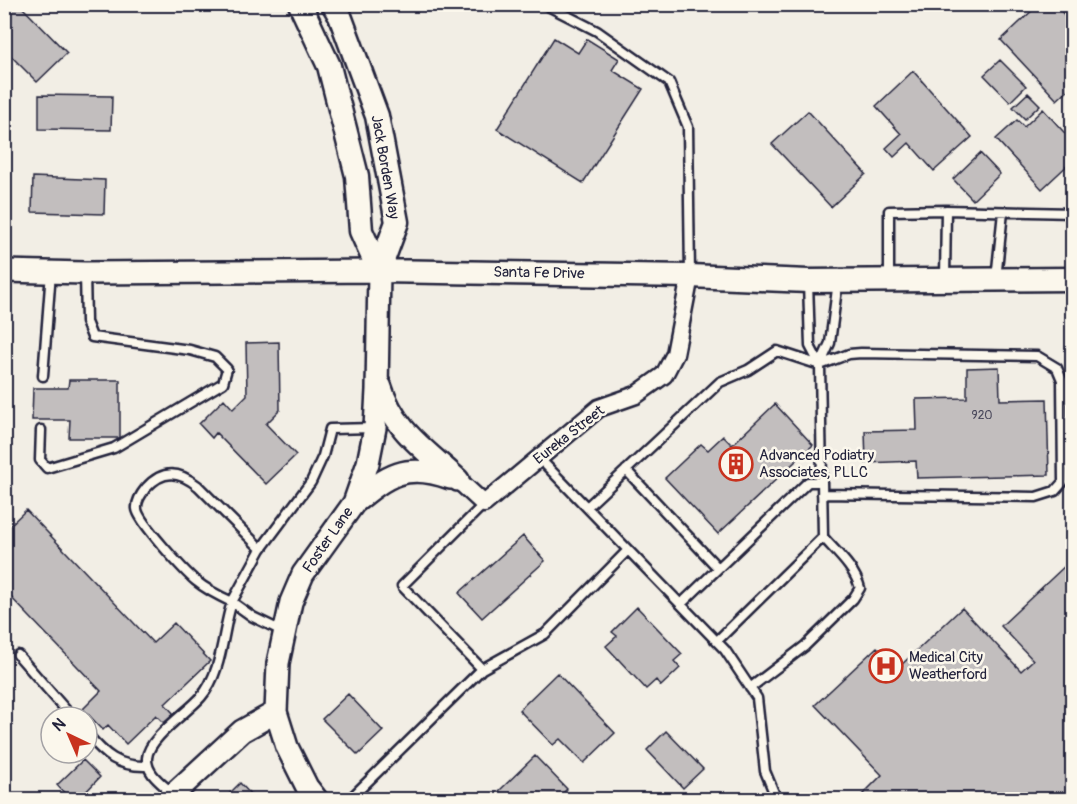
<svg xmlns="http://www.w3.org/2000/svg" width="1077" height="804" font-family="Pangolin,sans-serif">
<rect width="100%" height="100%" fill="#f2eee5"/>
<filter id="ink" filterUnits="userSpaceOnUse"><feTurbulence type="fractalNoise" baseFrequency=".0167" numOctaves="2"/><feDisplacementMap in="SourceGraphic" scale="12" xChannelSelector="R" yChannelSelector="G"/><feConvolveMatrix kernelMatrix="1 2 1 2 8 2 1 2 1" color-interpolation-filters="sRGB"/></filter>
<g filter="url(#ink)">
<path fill="#c2bebe" stroke="#22223b" stroke-width="1.5" d="M4,4H19L67,53L37,82L4,49Z
M1039,4H1055L1072,24V86L1057,100L1001,40Z
M554,38L578,53L587,39L619,59L612,70L643,89L583,183L497,129Z
M1000,60L1026,86L1010,102L984,75Z
M913,71L972,137L934,171L909,143L894,157L886,148L901,134L876,106Z
M1028,93L1040,105L1025,119L1013,107Z
M39,95L112,96L111,130L39,129Z
M1043,109L1072,141V161L1042,189L996,139L1017,120L1024,127Z
M808,111L866,174L831,207L772,144Z
M980,153L1000,174L973,200L953,179Z
M33,177L105,180L104,214L32,212Z
M279,342L280,410L266,424L296,455L266,484L216,433L212,438L199,424L224,399L233,409L247,395L246,343Z
M999,367L1000,400L1047,399L1049,475L917,478L916,461L866,463L865,431L917,430L916,399L967,398V368Z
M69,380H120V438H69L70,420H32L33,388H68Z
M775,404L813,445L718,534L665,478L701,444L708,450L723,436L732,445Z
M26,510L153,643L174,623L210,661L165,704L174,714L164,723L156,715L126,744L108,725L103,730L83,709L101,691L4,590V531Z
M523,536L545,561L482,618L459,593Z
M1068,563L1072,568V800H857L882,775L815,705L877,647L898,668L962,608L1021,671L1033,660L1001,626Z
M637,607L682,654L674,661L680,668L661,686L656,680L646,689L606,646L617,636L612,632Z
M557,673L615,733L584,763L560,739L553,745L519,710Z
M348,694L383,731L358,755L322,719Z
M666,731L703,769L683,788L647,750Z
M535,756L567,789L556,800H508L499,791Z
M83,760L100,777L78,800H71L57,785Z
M240,783L256,800H223Z"/>
<g fill="none" stroke-linecap="round" stroke-linejoin="round">
<defs>
<path id="service" d="M544,4L597,31L669,82L688,127L690,275
M946,210L1072,213
M889,279V211L946,210L945,279
M996,279L1003,212
M820,365L830,343L838,281
M43,376L51,272
M41,430L40,460L47,468L114,448L223,383L227,369L215,357L190,350L92,337L86,322L85,273
M539,458L725,650L757,698L765,771L777,800
M626,470L718,568
M587,507L720,382L748,370L777,351L820,365L849,354L861,353L1037,356L1057,368L1062,380L1063,482L1055,491L1036,497L822,494
M681,604L808,482H821
M284,632L253,617L232,602L261,549L311,482L323,456L330,429L375,428
M717,641L823,537L820,365L810,346L808,282
M18,655L72,717
M482,669L402,586L484,504
M750,688L805,646L853,599L860,588C855,568 836,552 823,537
M87,734C105,755 118,767 147,766
M173,794C163,784 146,774 147,758C148,738 188,712 201,697C223,671 222,632 232,602C219,596 207,590 196,581C185,572 138,521 137,509C136,501 141,494 146,488C163,469 179,471 198,486L261,549
M349,800L482,669L545,634L628,550"/>
<path id="minor" d="M458,480L484,504L599,408L636,395L664,375L675,354L690,276"/>
<path id="tertiary" d="M4,271L85,273L379,271L377,390L375,428L368,463L354,503L303,574L291,602L278,663L276,712L287,747L307,787L317,800
M380,385C394,431 425,449 458,480
M354,503C388,475 406,462 450,478
M167,800L242,731L276,712"/>
<path id="secondary" d="M300,4L329,66L357,176L361,231L379,271
M333,4L340,16L377,116L397,222L379,271
M379,271L690,276L808,281L1072,279"/>
</defs>
<use href="#service" stroke="#22223b" stroke-width="13"/>
<use href="#minor" stroke="#22223b" stroke-width="21"/>
<use href="#tertiary" stroke="#22223b" stroke-width="26"/>
<use href="#secondary" stroke="#22223b" stroke-width="27"/>
<use href="#service" stroke="#fbf7ec" stroke-width="8"/>
<use href="#minor" stroke="#fbf7ec" stroke-width="16"/>
<use href="#tertiary" stroke="#fbf7ec" stroke-width="21"/>
<use href="#secondary" stroke="#fbf7ec" stroke-width="22"/>
</g>
</g>
<defs>
<symbol id="building-ring" viewBox="-11 -11 22 22"><circle r="9.5" fill="#fbf7ec" stroke="#c8321e" stroke-width="1.5"/><path d="M-4-6H4V6H1V3H-1V6H-4ZM-2.5-4.3h1.7v1.8h-1.7ZM.8-4.3h1.7v1.8H.8ZM-2.5-1h1.7V.8h-1.7ZM.8-1h1.7V.8H.8Z" fill="#c8321e"/></symbol>
<symbol id="hospital-ring" viewBox="-11 -11 22 22"><circle r="9.5" fill="#fbf7ec" stroke="#c8321e" stroke-width="1.5"/><path d="M-5-5h3v3.5h4V-5h3V5h-3V1.5h-4V5h-3Z" fill="#c8321e"/></symbol>
</defs>
<g fill-rule="evenodd">
<use href="#building-ring" x="717" y="445" width="38" height="38"/>
<use href="#hospital-ring" x="867" y="647" width="38" height="38"/>
</g>
<g text-anchor="middle" dominant-baseline="central" stroke-width="5" stroke-linejoin="round" paint-order="stroke">
<g font-size="12" fill="#4a495c">
<text x="982" y="415">920</text>
</g>
<g font-size="15" fill="#22223b" stroke="#fbf7ec">
<text transform="translate(385 167) rotate(80)">Jack Borden Way</text>
<text transform="translate(539 273) rotate(1)">Santa Fe Drive</text>
<text transform="translate(569 435) rotate(-38)">Eureka Street</text>
<text transform="translate(328 540) rotate(-55)">Foster Lane</text>
</g>
<g font-size="15" fill="#22223b" stroke="#fbf7ec" text-anchor="start">
<text x="759" y="455">Advanced Podiatry<tspan x="759" dy="17">Associates, PLLC</tspan></text>
<text x="909" y="657">Medical City<tspan x="909" dy="17">Weatherford</tspan></text>
</g>
</g>
<rect width="1077" height="804" fill="none" stroke="#fbf7ec" stroke-width="24"/>
<rect x="12" y="12" width="1053" height="780" fill="none" stroke="#22223b" stroke-width="2" filter="url(#ink)"/>
<g transform="translate(69 735) rotate(316)"><circle r="28" fill="#fbf7ec" stroke="#a4a2a5" stroke-width="1.5"/>
<path d="M0-4.5L10 22L0 15L-10 22Z" fill="#c8321e"/>
<text y="-9" font-size="16" font-weight="bold" text-anchor="middle" fill="#22223b">N</text>
</g>
</svg>
